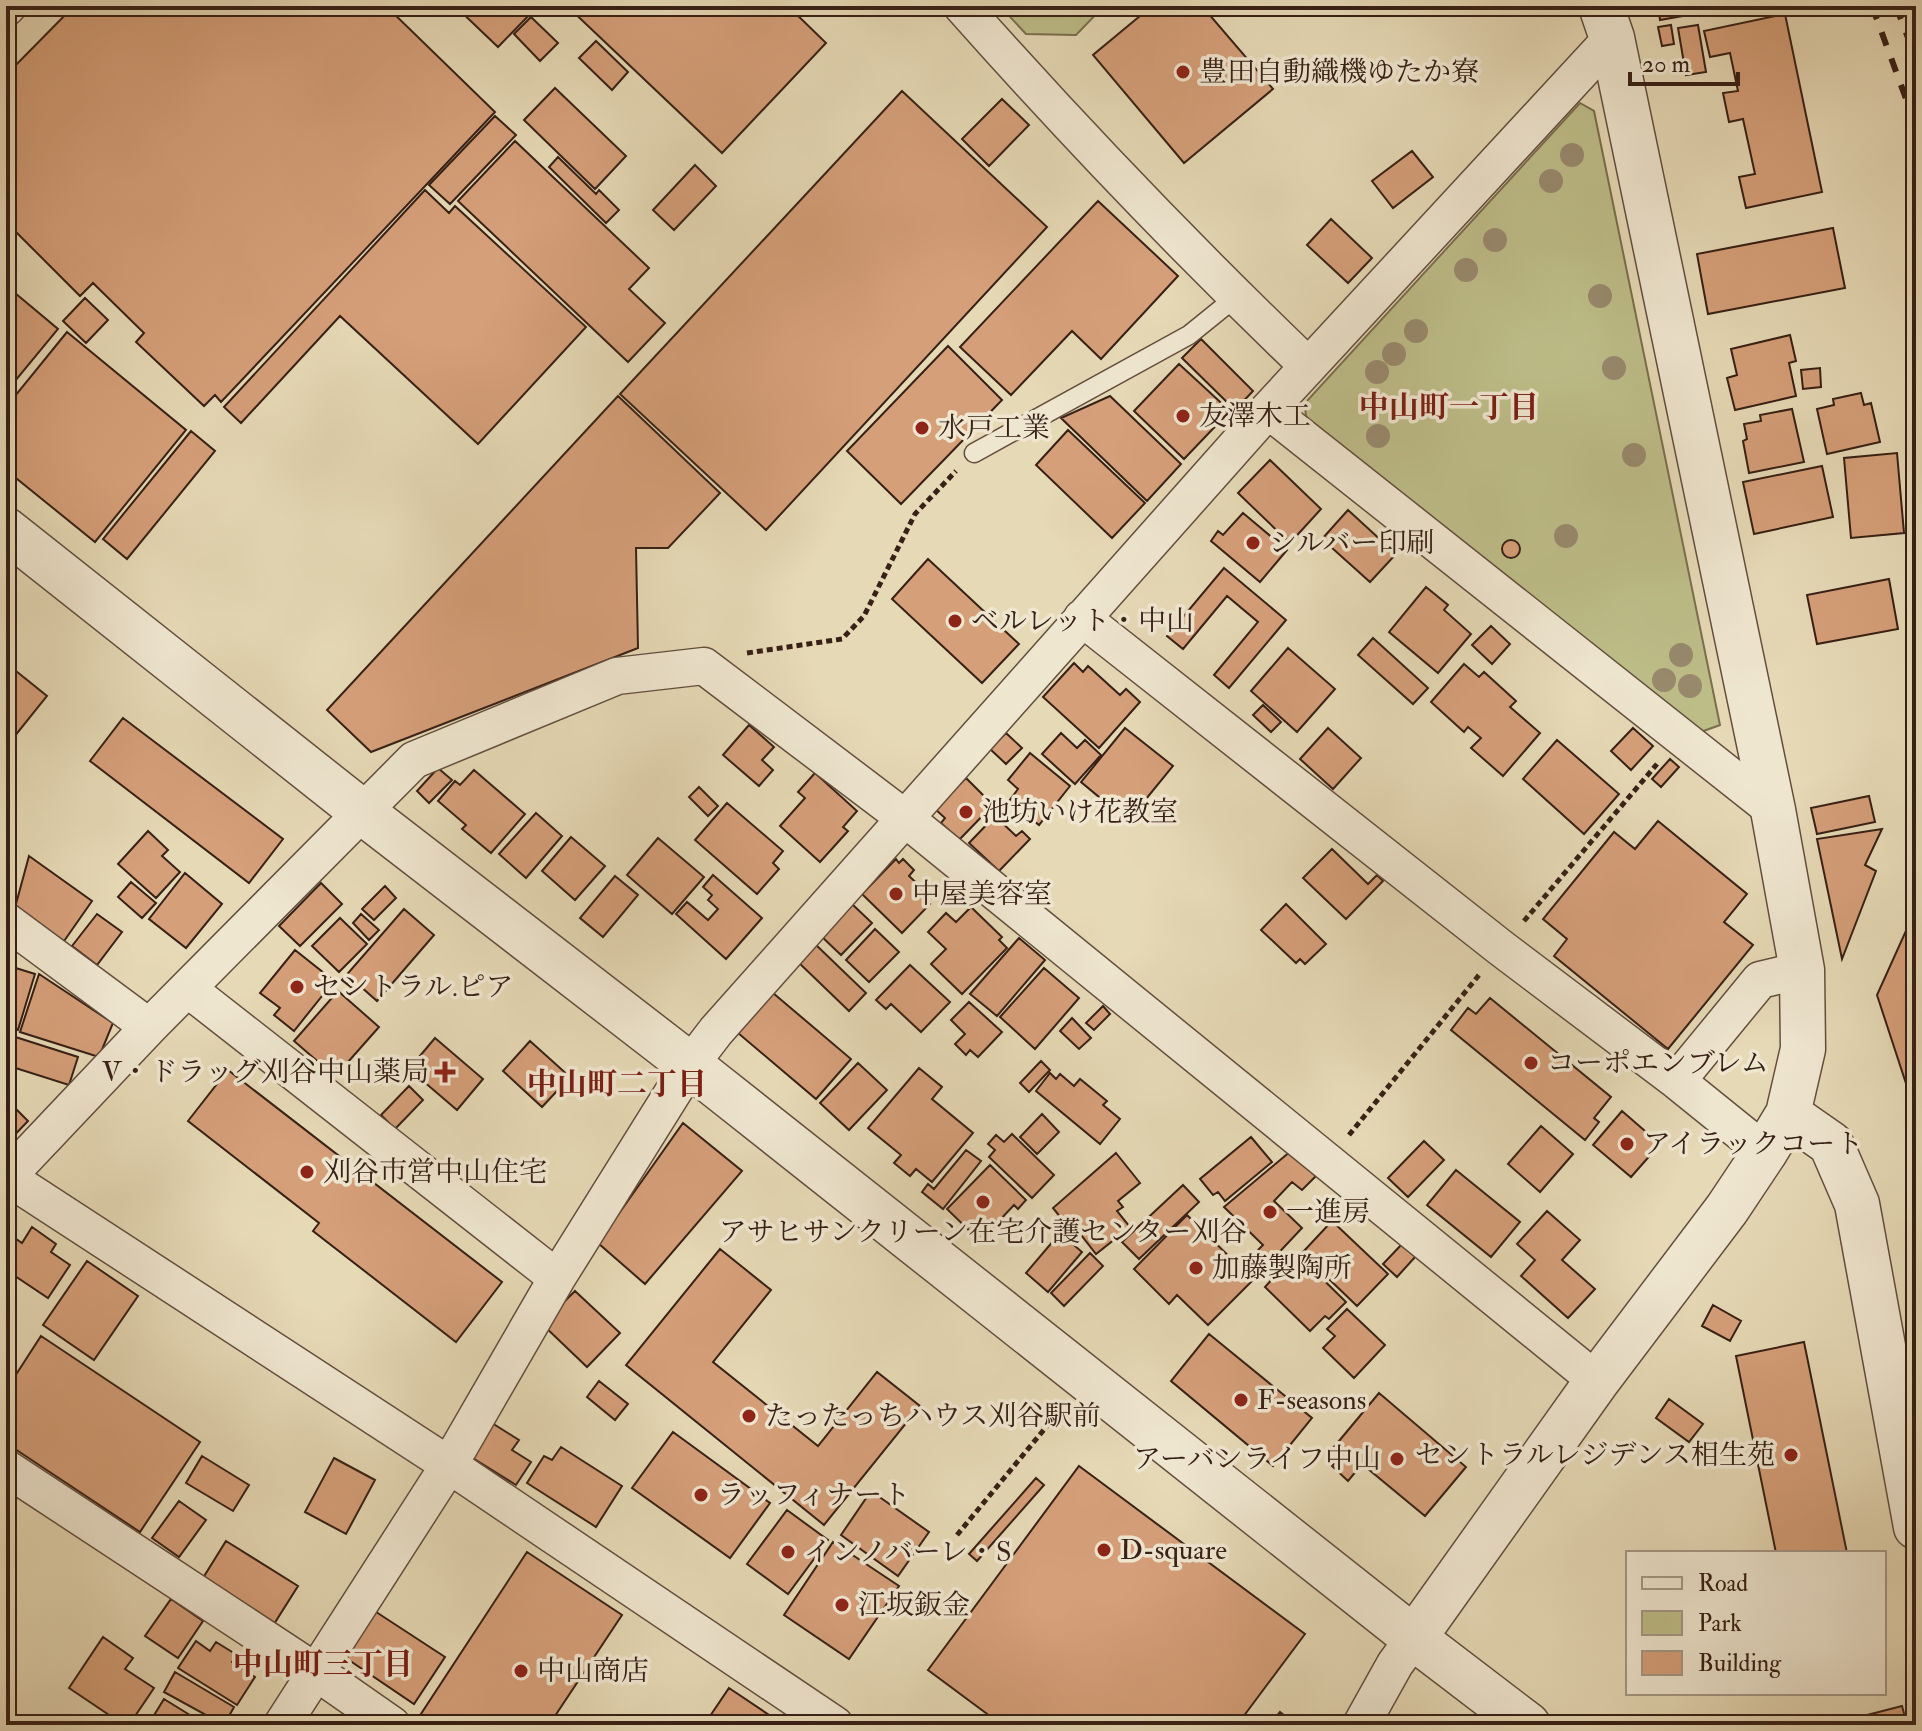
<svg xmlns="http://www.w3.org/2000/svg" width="1922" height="1731" font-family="'IM FELL Double Pica','Noto Serif JP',serif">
<rect width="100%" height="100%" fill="#e6d9b6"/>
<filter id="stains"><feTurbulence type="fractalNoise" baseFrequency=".0025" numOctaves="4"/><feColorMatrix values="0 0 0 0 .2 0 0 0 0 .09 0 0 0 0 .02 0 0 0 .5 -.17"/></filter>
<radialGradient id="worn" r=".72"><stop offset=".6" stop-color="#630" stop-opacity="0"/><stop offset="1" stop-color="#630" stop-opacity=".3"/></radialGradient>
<path fill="#bdbd88" stroke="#7a6e4f" stroke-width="2" d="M1000,6H1104L1076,35L1026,34Z
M1580,103L1594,111L1720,725L1698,733L1306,418L1305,403Z"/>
<path fill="#d59f79" stroke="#372016" stroke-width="2" d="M74,6H374L379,11L386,6L495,112L221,402L215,395L204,406L136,342L144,333L93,283L80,296L6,222V75Z
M455,6H535L537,7L498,47Z
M567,6H788L826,43L722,153Z
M1152,6H1202L1273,89L1184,163L1093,55Z
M1658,6H1699L1700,13L1660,20Z
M1785,14L1822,192L1746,208L1739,177L1755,174L1743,119L1729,122L1723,93L1738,91L1730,53L1710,57L1704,31Z
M531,17L558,43L540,61L514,34Z
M1671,25L1674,44L1662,46L1658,27Z
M1698,25L1706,72L1686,75L1678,28Z
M596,41L628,72L612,90L579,58Z
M555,88L626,156L595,189L524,120Z
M902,91L1047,227L766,530L620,394Z
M1002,99L1029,125L989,166L962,139Z
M495,116L516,135L450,204L429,185Z
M515,141L649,268L629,289L665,323L628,362L458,201Z
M1412,151L1433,177L1393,208L1372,181Z
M558,157L596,194L599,190L619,210L606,223L549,167Z
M695,165L716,186L674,230L653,210Z
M425,190L449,213L455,206L586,327L478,444L340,316L241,423L224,407Z
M1098,201L1178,276L1101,359L1072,331L1011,395L960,347Z
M1331,219L1372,258L1348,283L1307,245Z
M1833,228L1845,288L1708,314L1697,254Z
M9,288L58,329L6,392V292Z
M85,298L108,320L86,343L63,321Z
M67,332L186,430L95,542L6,470V407Z
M1790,335L1796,361L1789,363L1796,396L1735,410L1727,378L1737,375L1731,349Z
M1201,339L1253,391L1235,410L1182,358Z
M948,346L1002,400L901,504L847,451Z
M1179,364L1230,411L1184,459L1134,411Z
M1820,368L1821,387L1803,389L1801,370Z
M1861,393L1864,405L1871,403L1880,442L1827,454L1817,409L1834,405L1833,399Z
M618,396L720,493L668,548H636L638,648L371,752L327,710Z
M1110,396L1181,464L1147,501L1061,418Z
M1792,409L1804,462L1749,473L1743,441L1747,439L1744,424L1761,421L1760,415Z
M1068,430L1145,503L1112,538L1036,465Z
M191,431L215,451L127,559L103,539Z
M1897,453L1904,533L1851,538L1844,458Z
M1270,460L1321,509L1290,543L1238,493Z
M1822,466L1833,517L1754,534L1743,482Z
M1348,510L1396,554L1370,582L1322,539Z
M1243,513L1287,550L1260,582L1211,541L1218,531L1223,535Z
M1502 549a9 9 0 1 1 18 0a9 9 0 1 1-18 0Z
M928,559L1019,644L982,683L892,599Z
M1224,568L1286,620L1229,688L1214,675L1258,622L1227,596L1183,649L1167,636Z
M1889,579L1898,629L1817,644L1807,595Z
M1426,587L1448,605L1444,610L1471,634L1438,673L1389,632Z
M1491,626L1510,644L1492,664L1472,645Z
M1373,638L1428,688L1413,704L1358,655Z
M1288,648L1335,689L1297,732L1251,691Z
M6,663L47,696L14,737L6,731Z
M1074,663L1083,672L1088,666L1120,695L1126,689L1140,702L1099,748L1043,697Z
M1464,664L1479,677L1484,672L1516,701L1510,707L1540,733L1503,776L1471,748L1481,738L1468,727L1464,732L1431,702Z
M1263,705L1281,722L1271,732L1253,715Z
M123,718L283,839L249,883L90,761Z
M749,725L774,747L762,760L773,770L759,786L723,755Z
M1125,728L1173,766L1128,821L1081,782Z
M1328,728L1361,758L1333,789L1300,759Z
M1633,728L1653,746L1631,770L1611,751Z
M1006,733L1022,748L1006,764L990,749Z
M1061,733L1077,748L1085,740L1101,755L1075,784L1042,754Z
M1557,740L1619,794L1584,834L1523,779Z
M1030,753L1070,786L1039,825L1009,801L1018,789L1008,780Z
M1670,759L1679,767L1661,787L1652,779Z
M438,768L452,780L429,803L417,791Z
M474,770L525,814L491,853L462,829L466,825L438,801L455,781L460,785Z
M815,773L857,811L843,827L848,831L820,862L780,826L805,798L798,792Z
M966,778L993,805L959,840L941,823L945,818L935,809Z
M699,787L718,806L708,816L689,797Z
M1869,796L1875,822L1817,834L1811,808Z
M727,803L783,851L773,863L779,869L757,894L695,840Z
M536,813L562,836L526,878L499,854Z
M995,816L1016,836L1022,831L1030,839L999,871L969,843Z
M1658,821L1747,894L1724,922L1753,945L1668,1049L1554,956L1567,939L1543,919L1614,832L1635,849Z
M1882,829L1865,865L1876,871L1842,959L1817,839Z
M148,831L168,850L162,856L180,872L156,898L118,864Z
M571,837L605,866L575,900L542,871Z
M658,838L704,877L672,914L627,875Z
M1332,849L1368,884L1377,875L1383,881L1346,919L1303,878Z
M29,856L92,901L62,944L13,915Z
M896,859L899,863L903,859L914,870L909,876L923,889L919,893L930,904L902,933L862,894Z
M185,873L222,904L186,948L149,919Z
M713,875L762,918L726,959L676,914L687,902L708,920L718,909L708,900L712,895L703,887Z
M615,876L638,895L603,937L580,918Z
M131,882L156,903L142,918L118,897Z
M321,883L342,904L300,946L279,926Z
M385,886L396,898L374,920L362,909Z
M852,904L872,923L841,955L821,936Z
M1286,904L1326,944L1305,964L1300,959L1296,963L1261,930Z
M971,907L1002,937L999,940L1007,948L962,994L931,964L946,949L928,932L946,913L956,922Z
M404,909L434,935L377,1001L360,986L356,991L342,980Z
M1914,913H1916V1114L1877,995Z
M97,914L122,932L97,965L72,946Z
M361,914L379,930L369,940L353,923Z
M340,918L367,944L339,972L312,946Z
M875,929L899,952L869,982L846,960Z
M1019,938L1045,960L997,1016L970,994Z
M814,943L866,993L849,1011L797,961Z
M295,950L334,981L294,1031L274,1015L280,1008L260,993Z
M6,965L35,974L18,1030L6,1026Z
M910,965L950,1002L921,1032L891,1004L886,1009L876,1000Z
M1044,968L1079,998L1035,1049L1000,1017Z
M39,974L113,1023L99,1057L20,1032Z
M338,991L379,1027L340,1071L328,1060L323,1066L294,1041Z
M773,993L851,1059L816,1099L738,1033Z
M1490,998L1611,1097L1594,1118L1599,1122L1585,1140L1451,1030L1468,1008L1476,1014Z
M969,1002L1002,1032L978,1057L970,1050L966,1055L955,1044L965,1034L951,1020Z
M1103,1006L1110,1014L1094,1030L1086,1023Z
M1072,1018L1091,1038L1079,1049L1060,1031Z
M6,1034L78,1057L69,1085L6,1065Z
M435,1038L483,1079L457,1110L409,1069Z
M530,1041L570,1077L542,1107L503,1071Z
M1041,1061L1050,1070L1029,1092L1020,1083Z
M858,1063L887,1090L849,1130L820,1103Z
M919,1068L942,1087L932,1099L973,1133L932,1182L916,1169L910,1176L894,1163L901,1155L868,1128Z
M228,1070L502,1282L456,1342L313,1231L319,1223L188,1121Z
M1050,1073L1056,1079L1060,1074L1074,1086L1080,1079L1107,1101L1103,1105L1120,1119L1100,1144L1036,1091Z
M409,1086L423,1100L395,1129L381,1115Z
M6,1099L28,1121L6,1144Z
M1622,1111L1660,1144L1631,1177L1593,1145Z
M1042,1114L1059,1132L1037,1154L1020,1137Z
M683,1123L742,1171L645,1284L598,1243Z
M1541,1126L1573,1154L1540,1192L1508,1164Z
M1012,1134L1054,1175L1032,1198L989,1157L995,1150L988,1144L996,1135L1004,1142Z
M1251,1137L1272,1162L1225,1201L1218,1192L1213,1195L1200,1179Z
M1424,1141L1444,1160L1408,1197L1388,1178Z
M966,1150L981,1161L943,1209L922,1192L928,1184L934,1189Z
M1292,1150L1318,1174L1302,1190L1292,1182L1274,1201L1302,1228L1270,1262L1258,1250L1263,1245L1224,1207Z
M1116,1153L1140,1183L1118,1201L1123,1207L1117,1211L1130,1227L1096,1254L1074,1226L1070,1229L1053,1208Z
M990,1165L1026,1200L1018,1209L1014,1205L980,1241L947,1209Z
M1456,1170L1520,1222L1491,1257L1427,1205Z
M1183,1185L1199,1202L1139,1259L1122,1242Z
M1547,1211L1580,1240L1562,1260L1595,1289L1568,1318L1521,1276L1535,1260L1517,1244Z
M1187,1215L1253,1280L1208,1325L1177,1295L1169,1304L1134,1269Z
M1332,1221L1388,1274L1357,1306L1302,1253Z
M32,1227L56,1244L51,1252L70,1265L48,1298L6,1270V1232L22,1243Z
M1060,1233L1082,1252L1048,1292L1026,1273Z
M1403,1243L1416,1256L1397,1277L1383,1264Z
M720,1249L771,1290L713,1362L818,1446L877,1372L920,1406L824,1525L626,1365Z
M1090,1253L1103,1266L1064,1306L1051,1293Z
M1296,1253L1346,1302L1329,1319L1325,1316L1310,1331L1265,1287Z
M87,1261L138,1296L94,1360L43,1325Z
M575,1291L620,1333L587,1367L542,1324Z
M1713,1305L1741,1321L1730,1341L1702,1326Z
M1347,1309L1385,1345L1354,1378L1323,1348L1335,1336L1327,1329Z
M1209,1334L1312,1418L1273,1466L1171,1381Z
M41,1336L200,1442L140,1532L6,1443V1390Z
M1804,1342L1847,1553H1776L1736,1356Z
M599,1381L628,1404L615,1420L587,1397Z
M1379,1393L1466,1467L1425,1516L1362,1464L1348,1481L1332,1466L1342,1454L1334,1447Z
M1669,1399L1703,1424L1689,1442L1656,1418Z
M484,1418L519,1440L512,1450L531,1462L516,1485L463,1452Z
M673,1432L770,1503L730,1558L632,1488Z
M561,1447L622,1486L596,1527L527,1483L544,1456L552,1460Z
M202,1456L249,1485L233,1511L186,1483Z
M334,1458L375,1480L346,1534L305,1512Z
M1079,1466L1305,1634L1237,1725H1002L928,1670Z
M1036,1478L1044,1485L977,1561L969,1554Z
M871,1491L929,1532L898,1576L841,1535Z
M179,1501L206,1520L179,1557L152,1538Z
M787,1510L828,1540L788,1594L747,1564Z
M226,1541L298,1586L274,1624L203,1578Z
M833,1542L899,1586L849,1659L784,1615Z
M527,1552L622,1615L549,1725H425L417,1720Z
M171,1599L203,1621L178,1658L145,1636Z
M370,1608L445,1657L414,1704L340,1654Z
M103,1637L133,1658L125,1669L154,1688L129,1725H124L69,1688Z
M196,1641L210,1651L216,1642L237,1655L232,1662L255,1677L237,1705L178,1668Z
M175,1672L234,1707L224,1725L164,1692Z
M729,1688L784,1725H704Z
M164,1699L206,1725H148Z
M1902,1706L1907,1725H1841L1840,1722Z
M1280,1712L1297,1725H1270Z"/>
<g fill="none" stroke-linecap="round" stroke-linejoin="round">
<defs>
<path id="service" d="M974,453L1189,335L1236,297"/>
<path id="minor" d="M962,6C1072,130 1188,251 1308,366
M6,8L8,6
M1268,410L1773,810
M1082,618L1501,948L1677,1081L1765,1152
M6,921L149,1027
M188,989L557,1278
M1677,1081L1760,980L1802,970
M7,1177L449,1465L835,1725
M6,1178L149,1027L414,760L617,676L704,666L906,819L1597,1381
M6,1468L316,1672L392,1725
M282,1725L449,1465L557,1278L690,1065L716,1031L1268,410L1612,38
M1361,1725L1395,1664L1414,1638"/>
<path id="tertiary" d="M6,530L361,811L690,1065L1414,1638L1528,1725
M1788,1114L1831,1144L1857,1204L1916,1527
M1414,1638L1597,1381L1727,1209L1765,1152L1788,1114L1803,1049L1802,970L1773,810L1612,38L1601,6"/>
</defs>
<use href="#service" stroke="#634e3e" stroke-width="21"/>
<use href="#minor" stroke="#634e3e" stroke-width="39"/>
<use href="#tertiary" stroke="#634e3e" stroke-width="47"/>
<path stroke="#372016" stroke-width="5" stroke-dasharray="6 4" stroke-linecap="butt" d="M747,653L842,639L864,616L915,514L956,471
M1524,921L1657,764
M1349,1135L1479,975
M957,1535L1061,1409"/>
<use href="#service" stroke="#efe6d0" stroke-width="18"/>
<use href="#minor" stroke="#efe6d0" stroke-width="36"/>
<use href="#tertiary" stroke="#efe6d0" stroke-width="44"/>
<path stroke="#372016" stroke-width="6" stroke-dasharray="14 14" stroke-linecap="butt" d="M1872,6L1916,126
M1896,6L1916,59"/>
</g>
<g fill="#98896d">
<circle cx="1572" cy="155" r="12"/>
<circle cx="1551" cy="181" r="12"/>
<circle cx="1495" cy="240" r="12"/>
<circle cx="1466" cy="270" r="12"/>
<circle cx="1600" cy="296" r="12"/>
<circle cx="1416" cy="331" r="12"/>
<circle cx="1394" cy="354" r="12"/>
<circle cx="1614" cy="368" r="12"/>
<circle cx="1377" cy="372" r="12"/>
<circle cx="1378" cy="436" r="12"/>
<circle cx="1634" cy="455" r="12"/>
<circle cx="1566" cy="536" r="12"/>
<circle cx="1681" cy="655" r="12"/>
<circle cx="1664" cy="680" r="12"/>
<circle cx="1690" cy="686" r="12"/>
</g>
<g fill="#8f2418" stroke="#efe6d0" stroke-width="3">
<circle cx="1183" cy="72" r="8"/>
<circle cx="1183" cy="416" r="8"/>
<circle cx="922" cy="428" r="8"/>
<circle cx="1253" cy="543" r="8"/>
<circle cx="955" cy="621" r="8"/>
<circle cx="966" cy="812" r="8"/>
<circle cx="896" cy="894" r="8"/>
<circle cx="297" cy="987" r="8"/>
<circle cx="1531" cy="1063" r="8"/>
<path d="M441 1060h8v8h8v8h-8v8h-8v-8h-8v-8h8z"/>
<circle cx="1627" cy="1144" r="8"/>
<circle cx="307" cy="1172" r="8"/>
<circle cx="983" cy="1202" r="8"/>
<circle cx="1270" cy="1212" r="8"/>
<circle cx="1196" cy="1268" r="8"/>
<circle cx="1241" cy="1400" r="8"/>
<circle cx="749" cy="1416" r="8"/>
<circle cx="1791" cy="1455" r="8"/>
<circle cx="1397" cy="1459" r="8"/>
<circle cx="701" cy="1495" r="8"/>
<circle cx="1104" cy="1550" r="8"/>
<circle cx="788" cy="1552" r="8"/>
<circle cx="842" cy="1605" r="8"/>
<circle cx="521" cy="1671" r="8"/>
</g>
<g text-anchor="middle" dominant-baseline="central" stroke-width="7" stroke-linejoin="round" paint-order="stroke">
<g font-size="28" fill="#372016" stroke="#efe6d0" text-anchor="start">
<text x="1199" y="72">豊田自動織機ゆたか寮</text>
<text x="1199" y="416">友澤木工</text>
<text x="938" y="428">水戸工業</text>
<text x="1269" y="543">シルバー印刷</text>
<text x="971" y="621">ベルレット・中山</text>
<text x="982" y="812">池坊いけ花教室</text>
<text x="912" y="894">中屋美容室</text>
<text x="313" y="987">セントラル.ピア</text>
<text x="1547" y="1063">コーポエンブレム</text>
<text x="429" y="1072" text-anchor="end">V・ドラッグ刈谷中山薬局</text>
<text x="1643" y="1144">アイラックコート</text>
<text x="323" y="1172">刈谷市営中山住宅</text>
<text x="1286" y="1212">一進房</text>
<text x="983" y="1232" text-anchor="middle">アサヒサンクリーン在宅介護センター刈谷</text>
<text x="1212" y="1268">加藤製陶所</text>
<text x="1257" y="1400">F-seasons</text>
<text x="765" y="1416">たったっちハウス刈谷駅前</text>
<text x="1775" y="1455" text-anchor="end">セントラルレジデンス相生苑</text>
<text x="1381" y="1459" text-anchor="end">アーバンライフ中山</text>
<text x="717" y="1495">ラッフィナート</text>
<text x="1120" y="1550">D-square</text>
<text x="804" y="1552">インノバーレ・S</text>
<text x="858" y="1605">江坂鈑金</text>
<text x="537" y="1671">中山商店</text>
</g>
<g font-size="30" font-weight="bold" fill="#7a1f14" stroke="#efe6d0">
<text x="1449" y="407">中山町一丁目</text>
<text x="617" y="1084">中山町二丁目</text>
<text x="323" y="1664">中山町三丁目</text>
</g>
</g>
<rect width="1922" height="1731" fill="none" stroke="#e6d9b6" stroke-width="32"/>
<rect x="8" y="8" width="1906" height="1715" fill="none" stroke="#372016" stroke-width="4"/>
<rect x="16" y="16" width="1890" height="1699" fill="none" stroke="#372016" stroke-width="2"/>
<rect x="1626" y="1551" width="260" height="144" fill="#efe6d0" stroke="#a59786" stroke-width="2"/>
<rect x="1642" y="1577" width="40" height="12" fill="#efe6d0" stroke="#a59786" stroke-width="2"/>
<text x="1698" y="1591" font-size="24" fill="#372016">Road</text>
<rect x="1642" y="1611" width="40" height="24" fill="#bdbd88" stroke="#a59786" stroke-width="2"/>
<text x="1698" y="1631" font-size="24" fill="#372016">Park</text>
<rect x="1642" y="1651" width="40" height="24" fill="#d59f79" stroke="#a59786" stroke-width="2"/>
<text x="1698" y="1671" font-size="24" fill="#372016">Building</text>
<path d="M1630 72v12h108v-12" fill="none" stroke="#372016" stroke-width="4"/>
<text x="1642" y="72" font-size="24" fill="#372016" stroke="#efe6d0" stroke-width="6" paint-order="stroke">20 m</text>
<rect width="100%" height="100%" filter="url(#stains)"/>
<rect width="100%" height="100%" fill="url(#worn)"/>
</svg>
